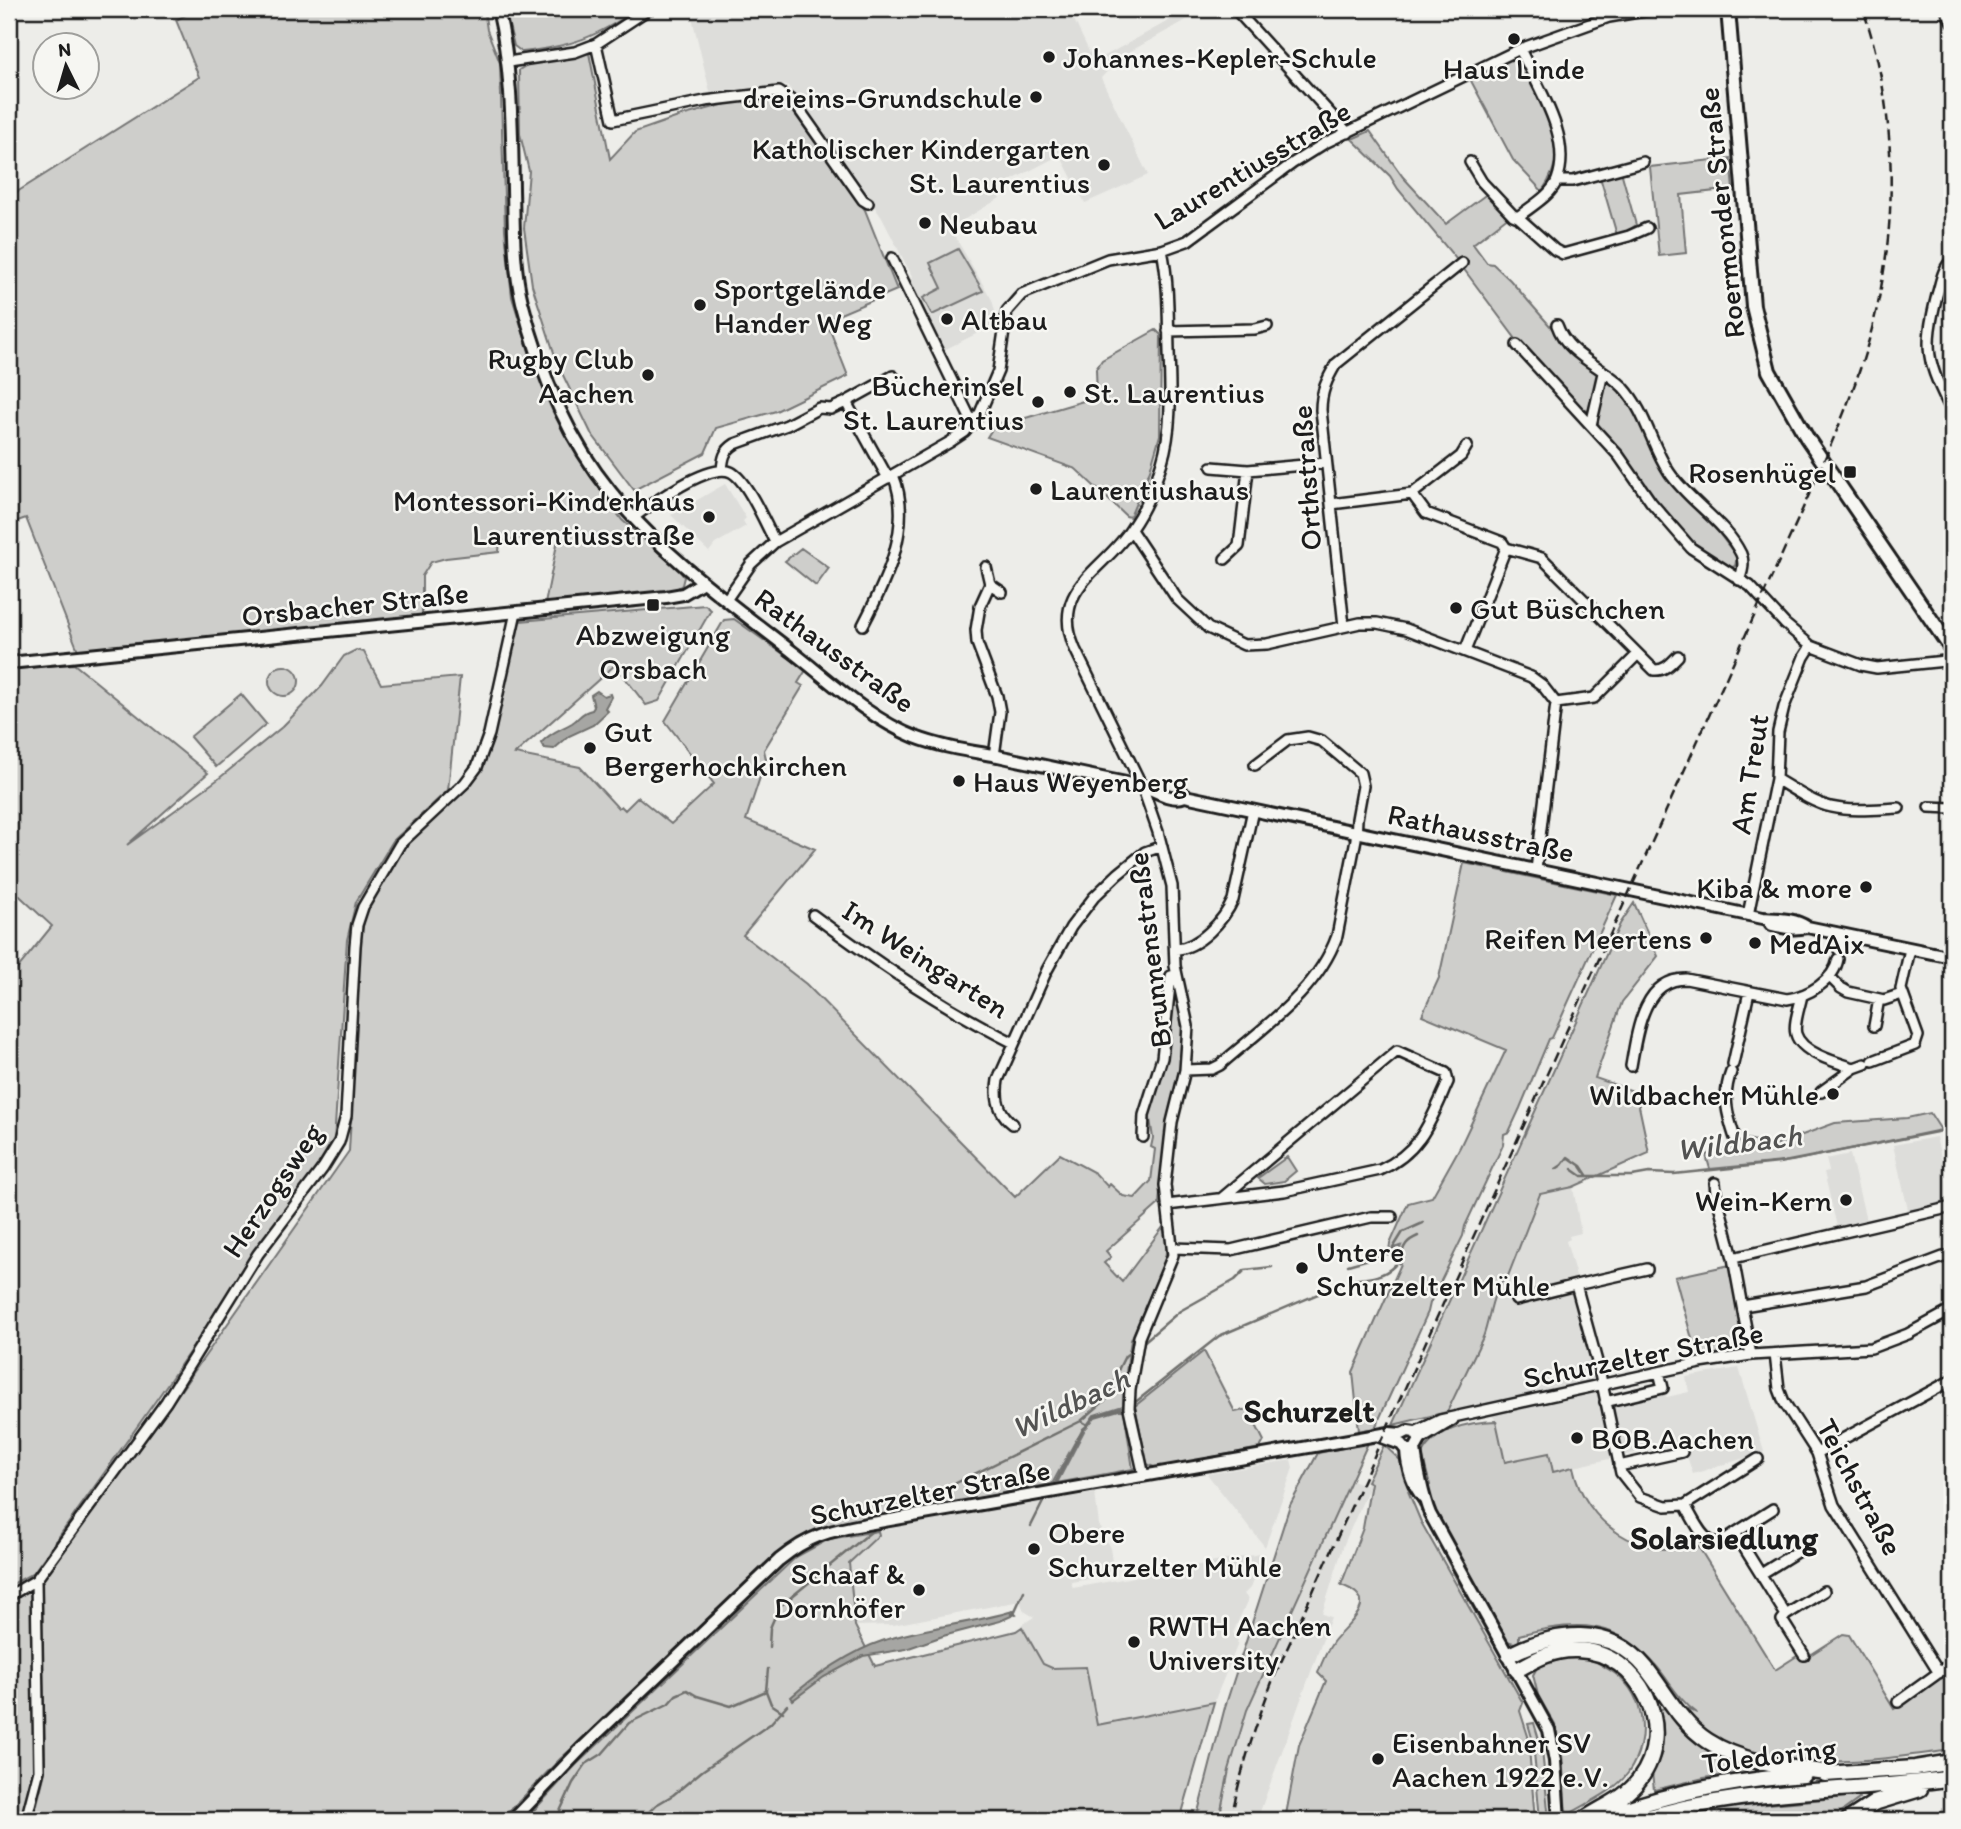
<svg xmlns="http://www.w3.org/2000/svg" width="1961" height="1829" font-family="Itim,sans-serif">
<rect width="100%" height="100%" fill="#edede9"/>
<filter id="ink" filterUnits="userSpaceOnUse"><feTurbulence type="fractalNoise" baseFrequency=".0143" numOctaves="2"/><feDisplacementMap in="SourceGraphic" scale="14" xChannelSelector="R" yChannelSelector="G"/><feConvolveMatrix kernelMatrix="1 2 1 2 8 2 1 2 1" color-interpolation-filters="sRGB"/></filter>
<g filter="url(#ink)">
<path fill="#ddddda" d="M690,9H1069L1094,62L1190,9H1206L1122,56L1101,78L1148,175L1085,203L1060,155L995,189L1000,198L950,228L992,300L998,323L942,351L908,281L913,278L882,218L848,167L787,85L711,96Z
M725,484L746,518L743,521L746,526L715,544L709,552L671,515Z
M1936,1137L1952,1203L1909,1214L1893,1145Z
M1850,1154L1867,1224L1838,1231L1824,1172L1829,1171L1826,1159Z
M1573,1187L1581,1233L1569,1236L1570,1239L1566,1241L1612,1404L1662,1393L1667,1397L1689,1392L1686,1377L1739,1368L1764,1452L1693,1474L1682,1442L1553,1472L1549,1453L1505,1462L1496,1421L1485,1403L1447,1412L1484,1334L1496,1293L1501,1283L1508,1276L1540,1194Z
M1291,1460L1293,1468L1265,1547L1207,1474Z
M1352,1480L1365,1485L1367,1481L1371,1483L1344,1544L1322,1614L1331,1617L1257,1820H1219L1229,1770L1247,1710Z
M1095,1493L1099,1525L1110,1548L1114,1575L1071,1582L1073,1588L1265,1553L1250,1588L1244,1594L1248,1599L1233,1633L1238,1637L1237,1646L1214,1702L1096,1725L1086,1667L1052,1668L1043,1664L1021,1625L1034,1617L1024,1611L1020,1601L893,1625L855,1626L849,1562L878,1535V1531L1001,1507Z"/>
<path fill="#cececb" stroke="#757574" stroke-width="2" d="M197,9H484L487,30L500,63L505,230L512,297L532,361L564,433L588,473L622,520L679,570L684,577L682,585L675,590L545,604L559,534L500,541L499,552L446,558L431,562L422,576V617L79,653L26,518L9,524V197L199,77L176,20Z
M505,9H637C595,38 572,46 522,52L514,46Z
M589,53L610,159L635,132L681,116L726,104L771,97L783,98L865,210L897,290L826,320L848,376L776,411L716,428L705,453L634,490L591,433L558,365L532,285L524,228L529,171L520,134L519,70L527,65Z
M1518,56C1526,68 1532,83 1538,97C1554,132 1567,156 1542,191L1513,160L1470,79Z
M1370,131L1403,177L1446,224L1488,193L1509,216L1473,244L1487,263L1493,264L1510,280L1578,358L1617,389L1637,414L1666,476L1705,515L1737,557L1735,566L1730,568L1692,545L1654,500L1601,431L1596,418L1589,411L1580,409L1519,343L1457,260L1398,189L1390,176L1352,139Z
M1730,158L1733,189L1681,195L1686,253L1659,256L1650,167Z
M1621,171L1636,225L1625,233L1617,235L1600,177Z
M958,249L983,291L932,315L923,298L942,288L930,263Z
M1156,330L1161,335L1160,435L1150,470L1130,517L1126,516L1076,469L987,437L996,423L1012,422L1097,397L1096,369L1102,360Z
M801,548L829,568L816,586L785,561Z
M705,605L711,610L659,701L646,705L615,665L515,754L580,767L618,808L621,806L625,810L638,797L671,824L714,784L665,721L724,620L734,619L806,670L798,683L803,686L764,750L766,759L746,820L815,849L743,935L806,984L1015,1197L1060,1154L1095,1173L1108,1187L1110,1184L1123,1196L1135,1198L1151,1181L1155,1149L1151,1147L1153,1138L1149,1113L1165,1058L1173,985L1181,1015L1183,1051L1180,1073L1166,1124L1159,1204L1106,1251L1111,1257L1104,1263L1122,1282L1163,1227L1167,1245L1165,1260L1131,1340L1124,1385L1123,1406L1094,1415L1075,1442L1052,1484L851,1522L813,1532L798,1538L629,1698L560,1759L501,1820H126L123,1811L98,1820H33L45,1772L41,1581L172,1403L349,1151L361,936L368,900L403,848L480,768L520,621Z
M356,650L364,652L381,684L460,677L448,790L393,841L356,902L347,940L334,1142L159,1396L33,1573L9,1586V979L52,926L9,886V669L74,664L208,773L127,845L217,780L282,727L322,686L344,656Z
M269 681a15 15 0 1 1 30 0a15 15 0 1 1-30 0Z
M241,694L266,724L216,767L190,737Z
M1464,863L1617,895L1552,1038L1549,1039L1520,1108L1509,1132L1504,1134L1503,1145L1465,1226L1463,1236L1430,1303L1428,1312L1375,1428L1359,1431L1353,1372L1401,1264L1395,1261L1401,1246L1389,1250L1390,1244L1408,1203L1432,1197L1460,1147L1506,1050L1422,1015L1439,978Z
M1634,903L1658,956L1622,1002L1595,1078L1636,1092L1649,1153L1573,1187L1540,1194L1508,1276C1490,1290 1491,1317 1483,1337C1471,1362 1459,1387 1447,1412L1393,1425L1620,924Z
M1930,1113L1941,1130L1792,1161L1710,1169L1706,1155L1733,1147L1732,1139L1737,1137L1775,1145L1835,1123L1907,1118Z
M1287,1157L1296,1171L1284,1181L1265,1184L1258,1178Z
M1730,1265L1744,1347L1740,1350L1697,1357L1675,1277Z
M1204,1351L1235,1412L1248,1409L1264,1441L1260,1448L1156,1468L1147,1464L1135,1406Z
M1119,1410H1124L1133,1469L1057,1483L1085,1429L1095,1417Z
M1496,1421L1505,1462L1549,1453L1553,1472L1573,1467C1585,1524 1641,1561 1698,1546L1775,1670L1800,1654L1804,1659L1843,1634L1849,1635L1894,1709L1950,1672L1952,1676V1750C1885,1759 1780,1775 1718,1740C1702,1731 1690,1718 1678,1704L1697,1713C1680,1701 1671,1684 1658,1668C1618,1619 1576,1620 1519,1635V1644L1510,1642L1504,1638L1480,1599L1439,1522L1427,1487L1430,1485L1422,1454C1435,1429 1469,1422 1496,1421Z
M1368,1443L1247,1710L1229,1770L1219,1820H1190L1193,1811L1198,1812L1225,1707L1290,1505L1318,1453Z
M1384,1445L1400,1460L1412,1488L1408,1491L1421,1522L1523,1703L1520,1711L1528,1736L1535,1820H1285L1299,1745L1326,1681L1318,1673C1322,1662 1326,1652 1333,1642C1347,1624 1384,1600 1341,1585L1363,1528L1371,1483L1367,1481Z
M1415,1493L1528,1699L1526,1701L1456,1578L1414,1495Z
M878,1531L879,1535L849,1563L855,1626L875,1666L1016,1631L1022,1627L1043,1664L1052,1668L1086,1667L1097,1725L1214,1702L1180,1820H525L576,1765L796,1557L829,1539Z
M33,1587L38,1769L25,1820H9V1601Z
M1567,1657C1574,1658 1582,1658 1588,1659C1595,1660 1602,1665 1608,1669C1645,1690 1652,1738 1628,1773C1613,1793 1587,1803 1566,1816L1562,1754L1555,1725L1538,1695L1533,1675L1539,1664Z
M1664,1708C1685,1737 1712,1755 1746,1767L1747,1772L1704,1778L1654,1790L1652,1773L1662,1753L1663,1726L1659,1710Z
M1534,1723L1542,1750L1549,1820H1540L1533,1741L1528,1724Z
M1858,1796L1859,1799L1830,1820H1714L1713,1809Z"/>
<path fill="#a6a6a3" stroke="#6f6f6d" stroke-width="2" d="M597,691L604,696L610,694L611,697L605,708L608,711L593,725L569,736L554,749L544,748L541,743C551,732 560,730 572,723C580,718 581,712 592,710L594,707L591,695Z
M1013,1611L1016,1614L1000,1621L943,1636L906,1649L863,1656L824,1677L793,1700L791,1697C813,1677 854,1650 882,1641C925,1627 970,1624 1013,1611Z"/>
<g fill="none" stroke-linecap="round" stroke-linejoin="round">
<path stroke="#6f6f6d" stroke-width="2.5" d="M1556,1169L1562,1165L1568,1157L1581,1166L1587,1175
M1572,1169L1582,1176H1632L1649,1173L1674,1174L1779,1163L1952,1129
M1348,1265L1390,1253L1403,1232L1423,1223
M1140,1345L1180,1311L1235,1280L1245,1270L1272,1267
M1133,1404L1219,1336L1351,1280C1366,1278 1382,1278 1394,1266C1407,1254 1397,1245 1418,1236
M1081,1421L1088,1425L1095,1416L1126,1407
M1054,1485L1083,1429L1088,1425
M890,1516C902,1506 919,1490 934,1494L1081,1421L1109,1397L1119,1368L1125,1356L1135,1349
M1031,1526L1044,1500
M1011,1614L1014,1613L1024,1591
M769,1647L770,1628L779,1607L877,1527
M766,1691L771,1704L783,1712
M556,1820L573,1783L586,1764L602,1754L629,1723L668,1704L676,1695L687,1690L697,1696L731,1706L766,1691L768,1669
M641,1820L656,1805L673,1795L702,1771L770,1724L787,1705"/>
<defs>
<path id="minor" d="M1235,9L1348,133
M1947,12L1952,22
M596,44L613,120L705,101L779,92L794,102L863,200L868,203
M1520,49C1537,86 1573,138 1557,180C1552,195 1530,207 1518,217L1555,250L1563,254L1629,236L1647,228
M508,62L575,52L596,44L649,9
M1470,162L1482,182L1513,215L1518,217
M1557,181H1573L1643,162
M892,258L973,424
M1952,260C1942,269 1941,283 1937,295C1923,351 1927,361 1952,412
M1557,325C1567,355 1602,366 1623,387C1646,412 1651,445 1669,472C1689,502 1725,521 1741,554C1745,563 1743,571 1739,580
M1168,331L1255,329L1267,326
M1517,345L1619,456L1651,502L1691,548L1750,586L1785,624L1811,646L1861,665L1877,668L1945,661L1952,658
M1591,425L1603,373
M1212,467L1248,470L1326,463
M722,470C723,458 724,451 735,444L787,425L819,408L831,409L846,402
M888,478L846,402L893,376
M1412,494L1426,513L1502,542L1506,548
M1331,504L1412,494L1461,456L1467,446
M634,517C651,504 710,462 731,472C747,480 766,525 775,542
M1131,530L1177,599L1208,628L1244,645L1267,644L1360,623H1377L1406,629L1531,677L1542,685L1556,703L1594,698L1638,654
M1225,559L1239,546L1248,470
M986,567L990,584L980,606L976,630L977,643L997,696L1000,712L994,756
M990,584L1002,592
M726,600L751,564L775,542L950,442L965,432L980,413L998,371L1007,311L1022,294L1108,259L1162,250L1187,241L1293,163L1325,143L1520,49L1609,17L1656,9
M863,625C886,581 914,525 893,475
M1344,626L1321,410C1321,392 1327,379 1336,364L1462,263
M1465,651L1506,548L1542,558L1654,670C1665,671 1671,663 1678,656
M1776,779C1793,789 1811,802 1831,807C1853,812 1877,809 1899,808
M1929,807L1952,808
M1536,870L1556,703
M813,915C877,963 942,1007 1014,1043
M1748,915L1776,779L1778,732L1784,707L1804,657L1811,646
M1176,949C1199,948 1224,920 1233,900L1253,810
M1839,950L1843,935
M1830,977L1841,988L1848,992L1884,1000L1902,994
M1802,995C1800,1006 1793,1024 1796,1034C1801,1053 1838,1063 1854,1068
M1874,1026L1879,999
M1873,1061L1915,1045L1918,1036L1901,989L1910,949
M1733,1064L1749,992
M1631,1066C1637,1032 1643,979 1686,979L1787,999C1808,996 1834,981 1838,959
M1185,1070L1212,1069L1220,1065C1263,1027 1317,992 1337,936L1356,839L1357,819L1363,786L1360,773L1322,741L1308,737L1288,740L1255,765
M1731,1072C1722,1096 1727,1114 1735,1138
M1821,1092L1854,1068L1865,1064
M1013,1124C998,1113 995,1098 998,1080L1047,970L1071,927L1094,897L1118,874L1145,852L1162,846
M1143,1137L1144,1115L1162,1058L1171,976L1176,975
M1715,1183L1716,1193L1733,1258L1751,1355
M1167,1205L1284,1191L1380,1170C1421,1152 1431,1120 1448,1082L1446,1073L1397,1051L1222,1198
M1173,1248L1231,1250L1371,1217H1392
M1733,1258L1952,1207
M1647,1269L1576,1285L1599,1369L1621,1473L1640,1497L1666,1506L1685,1505C1692,1516 1704,1547 1720,1542C1725,1540 1730,1536 1735,1533L1786,1615L1782,1620L1804,1655
M1516,1300L1576,1285
M1743,1306L1866,1286L1943,1257H1952
M1775,1354L1779,1389L1784,1402L1817,1453L1834,1505L1939,1673
M1605,1402L1663,1388L1659,1372
M1415,1432L1440,1420L1700,1363L1751,1355L1871,1348L1908,1334L1952,1310
M1420,1440L1453,1420
M1817,1453L1952,1380
M1619,1466L1682,1452
M1144,1476L1129,1408L1130,1390L1139,1337L1173,1255L1165,1185L1172,1122L1185,1070L1188,1026L1175,966L1172,886L1158,832L1142,786L1075,649C1049,588 1104,571 1131,529C1145,509 1155,485 1162,462C1173,426 1170,388 1169,351C1168,317 1169,283 1162,250
M1685,1505L1758,1459
M1735,1533L1773,1509
M1761,1574L1798,1551
M9,1596L36,1580L166,1402L258,1254L323,1168L339,1142L346,1116L355,946L357,925L363,907L400,844L465,783L477,767L489,734L516,612
M1786,1615L1824,1591
M1898,1702L1952,1663
M26,1820L39,1770L36,1580"/>
<path id="tertiary" d="M498,9C512,68 512,129 513,189C514,227 513,266 522,302C539,369 567,438 611,492C662,555 730,603 794,653C831,682 870,719 915,737C941,747 970,751 998,756C1046,766 1094,777 1142,786C1156,790 1170,802 1185,796
M9,663L666,597L683,594L703,582
M1182,792L1185,796L1763,918C1777,919 1794,918 1807,927L1952,957
M1767,919L1772,925C1785,928 1794,930 1807,927
M1379,1436L1401,1444L1406,1450H1412
M1415,1449C1417,1467 1423,1497 1430,1514L1549,1730L1555,1761L1559,1820
M1406,1450C1407,1468 1412,1485 1424,1499
M513,1820L582,1748L779,1560C810,1535 828,1531 867,1524L1389,1433L1402,1434L1408,1431L1415,1432L1420,1440L1415,1449"/>
<path id="secondary" d="M1728,9L1753,306L1769,371L1807,438L1952,650"/>
<path id="trunk" d="M1509,1655C1554,1632 1609,1623 1646,1668C1666,1693 1680,1723 1708,1741C1745,1765 1790,1767 1832,1773
M1517,1670C1536,1659 1554,1649 1577,1650C1640,1652 1678,1729 1639,1780C1625,1799 1602,1807 1583,1820
M1825,1774L1915,1768L1952,1762
M1595,1820C1663,1794 1732,1780 1804,1775
M1640,1820C1745,1786 1846,1794 1952,1778
M1848,1820L1874,1803L1920,1789"/>
</defs>
<use href="#minor" stroke="#1c1c1c" stroke-width="14"/>
<use href="#tertiary" stroke="#1c1c1c" stroke-width="16"/>
<use href="#secondary" stroke="#1c1c1c" stroke-width="18"/>
<use href="#trunk" stroke="#1c1c1c" stroke-width="19"/>
<use href="#minor" stroke="#f6f6f2" stroke-width="9"/>
<use href="#tertiary" stroke="#f6f6f2" stroke-width="10"/>
<use href="#secondary" stroke="#f6f6f2" stroke-width="12"/>
<use href="#trunk" stroke="#f6f6f2" stroke-width="14"/>
<path stroke="#1c1c1c" stroke-width="2.5" stroke-dasharray="10 5" stroke-linecap="butt" d="M1231,1820C1240,1772 1255,1727 1272,1682L1803,508C1826,456 1850,404 1866,350C1899,240 1900,118 1863,9"/>
</g>
</g>
<g fill="#1c1c1c" stroke="#f6f6f2" stroke-width="2.5">
<circle cx="1514" cy="39" r="7"/>
<circle cx="1049" cy="57" r="7"/>
<circle cx="1036" cy="97" r="7"/>
<circle cx="1104" cy="165" r="7"/>
<circle cx="925" cy="223" r="7"/>
<circle cx="700" cy="305" r="7"/>
<circle cx="947" cy="319" r="7"/>
<circle cx="648" cy="375" r="7"/>
<circle cx="1070" cy="392" r="7"/>
<circle cx="1038" cy="402" r="7"/>
<rect x="1843" y="465" width="14" height="14" rx="3.5"/>
<circle cx="1036" cy="489" r="7"/>
<circle cx="709" cy="517" r="7"/>
<rect x="646" y="598" width="14" height="14" rx="3.5"/>
<circle cx="1456" cy="608" r="7"/>
<circle cx="590" cy="748" r="7"/>
<circle cx="959" cy="781" r="7"/>
<circle cx="1866" cy="887" r="7"/>
<circle cx="1706" cy="938" r="7"/>
<circle cx="1755" cy="943" r="7"/>
<circle cx="1833" cy="1094" r="7"/>
<circle cx="1846" cy="1200" r="7"/>
<circle cx="1302" cy="1268" r="7"/>
<circle cx="1577" cy="1438" r="7"/>
<circle cx="1034" cy="1549" r="7"/>
<circle cx="919" cy="1590" r="7"/>
<circle cx="1134" cy="1642" r="7"/>
<circle cx="1378" cy="1759" r="7"/>
</g>
<g text-anchor="middle" dominant-baseline="central" stroke-width="5" stroke-linejoin="round" paint-order="stroke">
<g font-size="30" fill="#1c1c1c" stroke="#f6f6f2" text-anchor="start">
<text x="1063" y="57">Johannes-Kepler-Schule</text>
<text x="1514" y="68" text-anchor="middle">Haus Linde</text>
<text x="1022" y="97" text-anchor="end">dreieins-Grundschule</text>
<text x="1090" y="148" text-anchor="end">Katholischer Kindergarten<tspan x="1090" dy="34">St. Laurentius</tspan></text>
<text x="939" y="223">Neubau</text>
<text x="714" y="288">Sportgelände<tspan x="714" dy="34">Hander Weg</tspan></text>
<text x="961" y="319">Altbau</text>
<text x="634" y="358" text-anchor="end">Rugby Club<tspan x="634" dy="34">Aachen</tspan></text>
<text x="1024" y="385" text-anchor="end">Bücherinsel<tspan x="1024" dy="34">St. Laurentius</tspan></text>
<text x="1084" y="392">St. Laurentius</text>
<text x="1836" y="472" text-anchor="end">Rosenhügel</text>
<text x="1050" y="489">Laurentiushaus</text>
<text x="695" y="500" text-anchor="end">Montessori-Kinderhaus<tspan x="695" dy="34">Laurentiusstraße</tspan></text>
<text x="1470" y="608">Gut Büschchen</text>
<text x="653" y="634" text-anchor="middle">Abzweigung<tspan x="653" dy="34">Orsbach</tspan></text>
<text x="604" y="731">Gut<tspan x="604" dy="34">Bergerhochkirchen</tspan></text>
<text x="973" y="781">Haus Weyenberg</text>
<text x="1852" y="887" text-anchor="end">Kiba &amp; more</text>
<text x="1692" y="938" text-anchor="end">Reifen Meertens</text>
<text x="1769" y="943">MedAix</text>
<text x="1819" y="1094" text-anchor="end">Wildbacher Mühle</text>
<text x="1832" y="1200" text-anchor="end">Wein-Kern</text>
<text x="1316" y="1251">Untere<tspan x="1316" dy="34">Schurzelter Mühle</tspan></text>
<text x="1591" y="1438">BOB.Aachen</text>
<text x="1048" y="1532">Obere<tspan x="1048" dy="34">Schurzelter Mühle</tspan></text>
<text x="905" y="1573" text-anchor="end">Schaaf &amp;<tspan x="905" dy="34">Dornhöfer</tspan></text>
<text x="1148" y="1625">RWTH Aachen<tspan x="1148" dy="34">University</tspan></text>
<text x="1392" y="1742">Eisenbahner SV<tspan x="1392" dy="34">Aachen 1922 e.V.</tspan></text>
</g>
<g font-size="30" fill="#1c1c1c" stroke="#f6f6f2">
<text transform="translate(1252 165) rotate(-31)">Laurentiusstraße</text>
<text transform="translate(1721 213) rotate(-96)">Roermonder Straße</text>
<text transform="translate(1306 478) rotate(-94)">Orthstraße</text>
<text transform="translate(355 604) rotate(-6)">Orsbacher Straße</text>
<text transform="translate(835 650) rotate(36)">Rathausstraße</text>
<text transform="translate(1749 774) rotate(-81)">Am Treut</text>
<text transform="translate(1481 833) rotate(12)">Rathausstraße</text>
<text transform="translate(1149 950) rotate(-97)">Brunnenstraße</text>
<text transform="translate(926 959) rotate(33)">Im Weingarten</text>
<text transform="translate(272 1190) rotate(-56)">Herzogsweg</text>
<text transform="translate(1643 1355) rotate(-11)">Schurzelter Straße</text>
<text transform="translate(1860 1487) rotate(62)">Teichstraße</text>
<text transform="translate(930 1492) rotate(-11)">Schurzelter Straße</text>
<text transform="translate(1769 1755) rotate(-7)">Toledoring</text>
</g>
<g font-size="32" font-style="italic" fill="#535352" stroke="#f6f6f2">
<text transform="translate(1739 1142) rotate(-7)">Wildbach</text>
<text transform="translate(1070 1403) rotate(-25)">Wildbach</text>
</g>
<g font-size="32" font-weight="bold" fill="#1c1c1c" stroke="#f6f6f2">
<text x="1309" y="1411">Schurzelt</text>
<text x="1724" y="1538">Solarsiedlung</text>
</g>
</g>
<rect width="1961" height="1829" fill="none" stroke="#f6f6f2" stroke-width="35"/>
<rect x="18" y="18" width="1926" height="1794" fill="none" stroke="#1c1c1c" stroke-width="2.5" filter="url(#ink)"/>
<g transform="translate(66 66) rotate(355)"><circle r="33" fill="#f6f6f2" stroke="#9f9f9c" stroke-width="2"/>
<path d="M0-5L12 26L0 18L-12 26Z" fill="#1c1c1c"/>
<text y="-10" font-size="19" font-weight="bold" text-anchor="middle" fill="#1c1c1c">N</text>
</g>
</svg>
